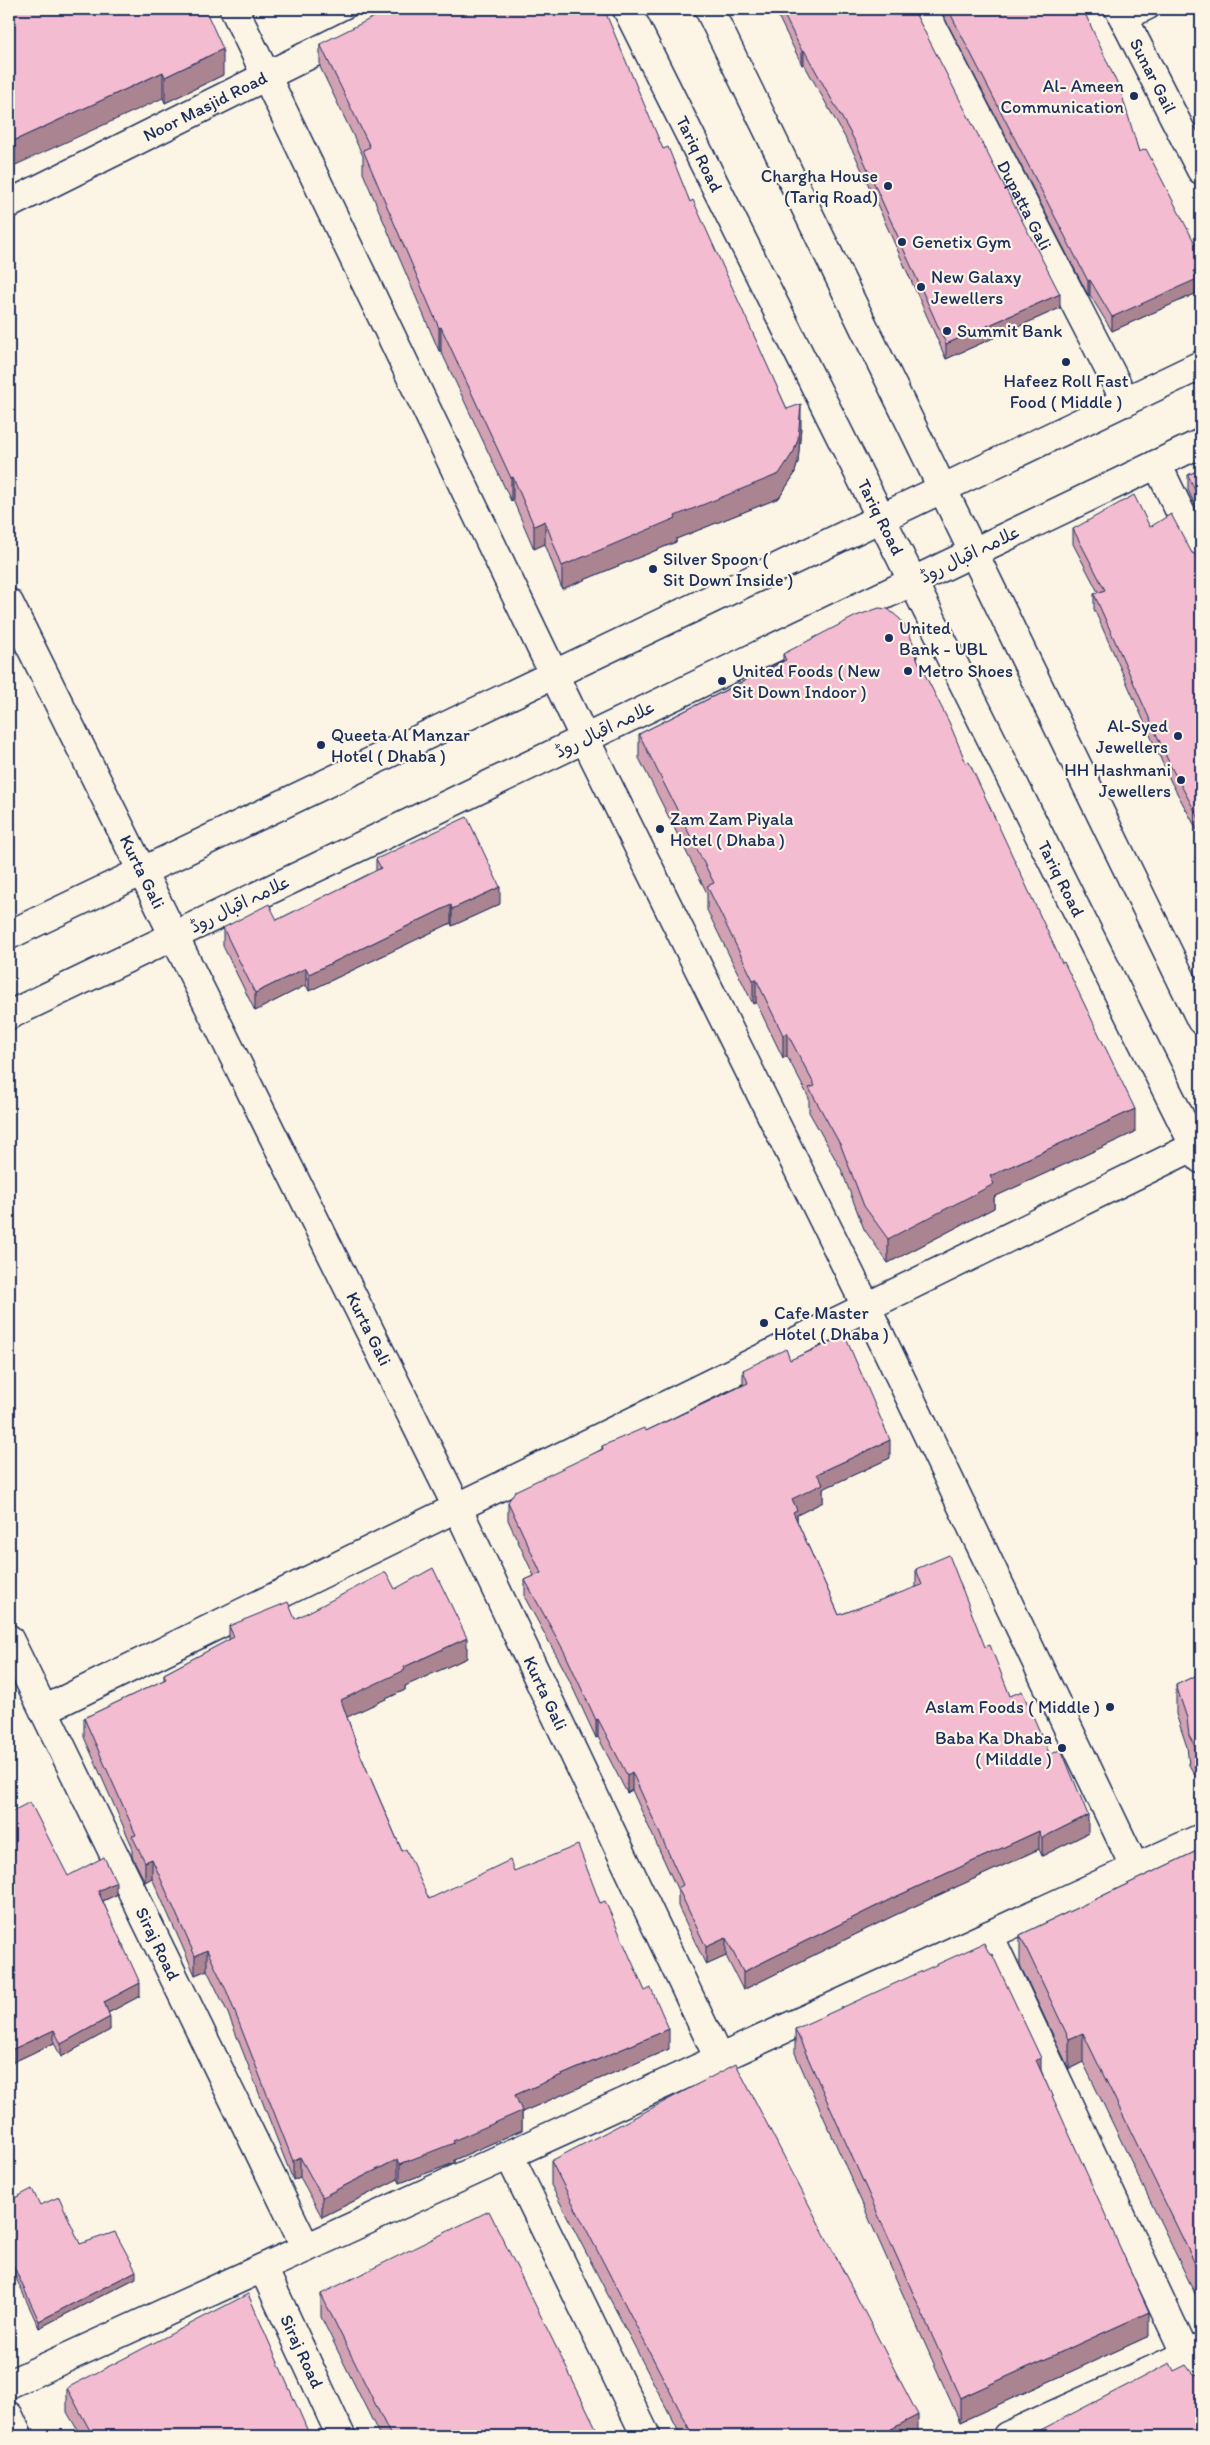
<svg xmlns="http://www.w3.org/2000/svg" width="1210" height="2445" font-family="Itim,'Playpen Sans Arabic',sans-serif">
<rect width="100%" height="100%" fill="#fcf5e5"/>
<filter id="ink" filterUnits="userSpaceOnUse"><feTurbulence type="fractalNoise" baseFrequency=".02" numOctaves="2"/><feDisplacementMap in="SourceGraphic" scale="10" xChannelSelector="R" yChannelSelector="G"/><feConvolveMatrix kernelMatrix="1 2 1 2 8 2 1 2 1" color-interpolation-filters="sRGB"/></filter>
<g filter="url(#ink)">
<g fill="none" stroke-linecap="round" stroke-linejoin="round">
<defs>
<path id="lane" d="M1124,22L1150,9"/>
<g id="street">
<path d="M234,9L585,739L867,1308L1135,1868"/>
<path id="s1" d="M923,9L1126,402"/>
<path id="s2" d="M1119,9L1201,170"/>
<path id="s3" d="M9,204L401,9"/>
<path d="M1157,464L1201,555"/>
<path id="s4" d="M9,603L457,1507L719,2059"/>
<path id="s5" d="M9,1639L306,2248"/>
<path d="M44,1710L1195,1146"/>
<path d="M989,1935L1201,2387"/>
<path d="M509,2155L646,2436"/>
<path id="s6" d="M263,2268L341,2436"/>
<path d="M9,2384L1201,1838"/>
<path d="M9,2416L18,2436"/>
<path d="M1007,2436L1201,2348"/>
</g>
<g id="secondary">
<path id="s7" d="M627,9L1201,1159"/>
<path d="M709,9L1201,1020"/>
<path d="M9,935L1201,365"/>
<path d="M9,1015L1201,443"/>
</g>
</defs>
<use href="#lane" stroke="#1b2f5e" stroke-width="22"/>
<use href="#street" stroke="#1b2f5e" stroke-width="31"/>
<use href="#secondary" stroke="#1b2f5e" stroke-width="31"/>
<use href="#lane" stroke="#fcf5e5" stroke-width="19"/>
<use href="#street" stroke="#fcf5e5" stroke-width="28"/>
<use href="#secondary" stroke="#fcf5e5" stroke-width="28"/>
</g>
<path fill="#d2a2b3" stroke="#1b2f5e" d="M9,9L223,75L165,103L163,98Z
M772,9H913L1060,308L946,359L856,157L804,64L802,65L777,14L775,15Z
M940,9H1083L1139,152L1197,284V293L1112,331L1090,295H1088Z
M320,44L663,149L690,202L787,409L801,427L798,462L794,475L779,498L676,539V542L562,589L545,544L534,549L513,500L511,501L441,351H439L363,173V156L320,67Z
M1201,469V518L1188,490V475Z
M1150,527L1192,553L1199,556L1201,555V837L1171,782L1094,609V594L1098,592L1073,544V529Z
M783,654L917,660L966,763L1135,1132L994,1197V1208L888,1263L864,1229L841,1169L809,1112V1098L787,1056L783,1058L756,1002L753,1004L707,910V893L639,758V734L783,661Z
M376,859L500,904L452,926L451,923L309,991L306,985L255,1011L223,946V928L277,920L376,871Z
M790,1360L890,1458L823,1489V1502L797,1515V1521L839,1615L916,1588V1569L985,1647L1010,1696L1050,1755L1088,1833L1042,1856L1039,1849L893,1916L743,1990L726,1956L706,1965L678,1906V1891L632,1790L627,1793L598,1737L596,1738L565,1671L525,1598V1580L534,1576L508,1520V1502L602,1449V1446L646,1431L743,1385V1370Z
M395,1589L467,1658L405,1686V1690L347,1717L360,1754L402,1851L429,1899L514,1871L600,1903L669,2049L522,2112V2130L454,2160V2163L400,2183L398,2179L322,2217L300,2177L293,2180L227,2011L207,1970L195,1975L152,1878L145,1882L132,1856V1846L84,1737V1718L164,1680V1674L229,1640V1626L295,1619Z
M1201,1673V1786L1189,1765L1187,1747L1176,1714V1685Z
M1201,1849V2306L1083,2062L1069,2069L1020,1965V1935Z
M68,1876L116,1895L103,1901L140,1996L108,2013L110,2030L61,2057L54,2043L9,2064Z
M795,2029L1041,2070L1149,2336L960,2422L795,2053Z
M551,2161L918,2436H681L551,2185Z
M9,2201L40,2205L80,2244L136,2278L39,2328L9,2263Z
M321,2294L600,2436H380L321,2317Z
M67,2388L310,2436H81L67,2412Z"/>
<path fill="#ab8492" stroke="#1b2f5e" d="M775,9H777V14L775,15Z
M223,49V75L165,103V77Z
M804,50V64L802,65V51Z
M163,72V98L9,168V143Z
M1201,268V282L1197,284V293L1112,331V317L1193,271Z
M1090,280V295H1088V281Z
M1060,294V308L946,359V344Z
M441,327V351H439V328Z
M801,404V427L798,462L794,475L779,498L676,539V542L562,589V566L675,516Z
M513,477V500L511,501V478Z
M545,521V544L534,549V526Z
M917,652V675L914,653Z
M500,887V904L452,926V909Z
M451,905V923L309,991V974Z
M306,968V985L255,1011V993Z
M756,979V1002L753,1004V980Z
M787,1033V1056L783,1058V1035Z
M1135,1109V1132L994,1197V1208L888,1263V1239L990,1176Z
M890,1440V1458L823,1489V1502L797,1515V1528L793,1530L792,1499L817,1474Z
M467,1638V1658L405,1686V1690L341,1720V1700L404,1667Z
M598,1719V1737L596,1738V1720Z
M632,1772V1790L627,1793V1775Z
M1088,1815V1833L1042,1856V1838Z
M1039,1831V1849L893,1916L743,1990V1972L893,1898Z
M152,1859V1878L145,1882V1862Z
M116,1882V1895L98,1903V1891Z
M726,1938V1956L706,1965V1947Z
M207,1950V1970L195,1975V1956Z
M140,1983V1996L104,2015V2002Z
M110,2017V2030L61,2057V2044Z
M669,2029V2049L522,2112V2130L454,2160V2163L400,2183V2164L453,2141L515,2095Z
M54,2030V2043L9,2064V2051Z
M1083,2033V2062L1069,2069V2039Z
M1041,2058V2082L1036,2060Z
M300,2157V2177L293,2180V2161Z
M398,2159V2179L322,2217V2197Z
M136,2271V2278L39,2328V2321Z
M1149,2312V2336L960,2422V2398Z
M918,2415V2436H878Z"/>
<path fill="#f4bcd0" stroke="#1b2f5e" d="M9,9H205L223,49L165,77L163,72L9,143Z
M390,9H604L663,149L668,147L690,202L693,200L787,409L801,404L798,439L794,451L779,474L675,516L676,518L562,566L545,521L534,526L513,477L511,478L441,327L439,328L363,150L370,147L320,44Z
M781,9H913L1060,294L946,344L856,143L804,50L802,51Z
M948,9H1083L1121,92L1139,152L1146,149L1201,255V268L1193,271L1197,279L1112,317L1090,280L1088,281Z
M1201,469V503L1188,475Z
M1134,495L1150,527L1171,514L1192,553L1199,556L1201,555V822L1171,767L1094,594L1105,590L1073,529Z
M879,608L888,609L900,619L908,631L917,652L914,653L949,722L966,763L969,762L1062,963L1064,962L1135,1109L990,1176L994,1184L888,1239L864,1206L841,1146L809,1088L815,1086L787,1033L783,1035L756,979L753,980L707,886L714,883L639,734L786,660L783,654L856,616Z
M467,817L500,887L452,909L451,905L309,974L306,968L255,993L223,928L269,904L277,920L381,868L376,859Z
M845,1336L890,1440L817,1474L823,1484L792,1499L797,1510L793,1512L839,1615L922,1585L916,1569L949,1555L985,1647L990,1645L1010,1696L1022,1691L1050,1755L1061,1749L1088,1815L1042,1838L1039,1831L893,1898L743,1972L726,1938L706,1947L678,1888L683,1885L632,1772L627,1775L598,1719L596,1720L565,1653L525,1580L541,1573L508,1502L515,1491L603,1449L602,1446L644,1428L646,1431L748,1383L743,1370L786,1349L790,1360Z
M433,1568L467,1638L404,1667L405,1670L341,1700L360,1754L402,1851L406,1849L429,1899L510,1860L514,1871L578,1845L600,1903L605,1901L645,1991L651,1988L669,2029L515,2095L522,2111L453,2141L454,2143L400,2164L398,2159L322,2197L300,2157L293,2161L227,1992L207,1950L195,1956L152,1859L145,1862L132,1836L136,1835L84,1718L166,1679L164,1674L234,1637L229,1626L288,1602L295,1619L386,1572L395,1589Z
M1201,1673V1757L1189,1736L1187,1718L1176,1685Z
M30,1802L68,1876L104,1857L116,1882L98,1891L140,1983L104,2002L110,2017L61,2044L54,2030L9,2051V1813Z
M1201,1849V2276L1083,2033L1069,2039L1020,1935Z
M984,1943L990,1955L992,1954L1041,2058L1036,2060L1149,2312L960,2398L795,2029Z
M736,2064L918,2415L878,2436H693L551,2161Z
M32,2189L40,2205L59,2197L80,2244L115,2232L136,2271L39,2321L9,2256V2201Z
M489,2211L600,2436H391L321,2294Z
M248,2294L310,2436H93L67,2388Z
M1170,2363L1174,2371L1186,2365L1192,2373L1201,2376V2436H1029Z"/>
</g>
<g fill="#1b2f5e" stroke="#fcf5e5" stroke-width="2">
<circle cx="1134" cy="96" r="5"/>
<circle cx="888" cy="186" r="5"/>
<circle cx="902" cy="242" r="5"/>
<circle cx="921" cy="287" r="5"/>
<circle cx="947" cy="331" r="5"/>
<circle cx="1066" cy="362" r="5"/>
<circle cx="653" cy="569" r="5"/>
<circle cx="889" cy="638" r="5"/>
<circle cx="908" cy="671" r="5"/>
<circle cx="722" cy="681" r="5"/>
<circle cx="1178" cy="736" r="5"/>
<circle cx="321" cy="745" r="5"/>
<circle cx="1181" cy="780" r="5"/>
<circle cx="660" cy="829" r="5"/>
<circle cx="764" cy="1323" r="5"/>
<circle cx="1110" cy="1707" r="5"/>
<circle cx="1062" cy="1748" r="5"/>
</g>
<g text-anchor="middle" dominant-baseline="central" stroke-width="4.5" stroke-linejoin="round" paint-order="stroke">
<g font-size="18" fill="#1b2f5e" stroke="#fcf5e5">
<text stroke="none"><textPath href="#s2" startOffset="75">Sunar Gail</textPath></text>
<text stroke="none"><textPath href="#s3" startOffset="219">Noor Masjid Road</textPath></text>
<text stroke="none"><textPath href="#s7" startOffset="162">Tariq Road</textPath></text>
<text stroke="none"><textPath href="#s1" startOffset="221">Dupatta Gali</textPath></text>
<text stroke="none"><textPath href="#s7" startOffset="568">Tariq Road</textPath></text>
<text transform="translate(970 554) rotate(-26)">علامہ اقبال روڈ</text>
<text transform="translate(605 729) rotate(-26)">علامہ اقبال روڈ</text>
<text stroke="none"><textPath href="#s4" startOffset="300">Kurta Gali</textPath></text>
<text stroke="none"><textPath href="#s7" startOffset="972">Tariq Road</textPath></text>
<text transform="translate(240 904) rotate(-26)">علامہ اقبال روڈ</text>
<text stroke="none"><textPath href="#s4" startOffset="810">Kurta Gali</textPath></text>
<text stroke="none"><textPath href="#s4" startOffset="1215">Kurta Gali</textPath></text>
<text stroke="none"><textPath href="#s5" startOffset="339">Siraj Road</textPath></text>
<text stroke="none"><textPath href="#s6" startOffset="92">Siraj Road</textPath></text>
</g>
<g font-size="18" fill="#1b2f5e" stroke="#fcf5e5" text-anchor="start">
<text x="1124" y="86" text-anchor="end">Al- Ameen<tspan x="1124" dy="21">Communication</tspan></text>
<text x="878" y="176" text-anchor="end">Chargha House<tspan x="878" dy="21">(Tariq Road)</tspan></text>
<text x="912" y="242">Genetix Gym</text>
<text x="931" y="277">New Galaxy<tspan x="931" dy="21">Jewellers</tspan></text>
<text x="957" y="331">Summit Bank</text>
<text x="1066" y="381" text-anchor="middle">Hafeez Roll Fast<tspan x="1066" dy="21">Food ( Middle )</tspan></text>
<text x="663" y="559">Silver Spoon (<tspan x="663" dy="21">Sit Down Inside )</tspan></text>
<text x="899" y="628">United<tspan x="899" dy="21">Bank - UBL</tspan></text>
<text x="732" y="671">United Foods ( New<tspan x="732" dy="21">Sit Down Indoor )</tspan></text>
<text x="918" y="671">Metro Shoes</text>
<text x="1168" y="726" text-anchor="end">Al-Syed<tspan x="1168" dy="21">Jewellers</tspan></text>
<text x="331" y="735">Queeta Al Manzar<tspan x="331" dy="21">Hotel ( Dhaba )</tspan></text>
<text x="1171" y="770" text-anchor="end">HH Hashmani<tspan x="1171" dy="21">Jewellers</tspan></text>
<text x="670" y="819">Zam Zam Piyala<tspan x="670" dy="21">Hotel ( Dhaba )</tspan></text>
<text x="774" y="1313">Cafe Master<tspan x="774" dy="21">Hotel ( Dhaba )</tspan></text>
<text x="1100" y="1707" text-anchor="end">Aslam Foods ( Middle )</text>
<text x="1052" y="1738" text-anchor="end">Baba Ka Dhaba<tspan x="1052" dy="21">( Milddle )</tspan></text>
</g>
</g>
<rect width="1210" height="2445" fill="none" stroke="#fcf5e5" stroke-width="30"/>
<rect x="15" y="15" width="1180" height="2415" fill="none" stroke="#1b2f5e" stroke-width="2" filter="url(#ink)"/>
</svg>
